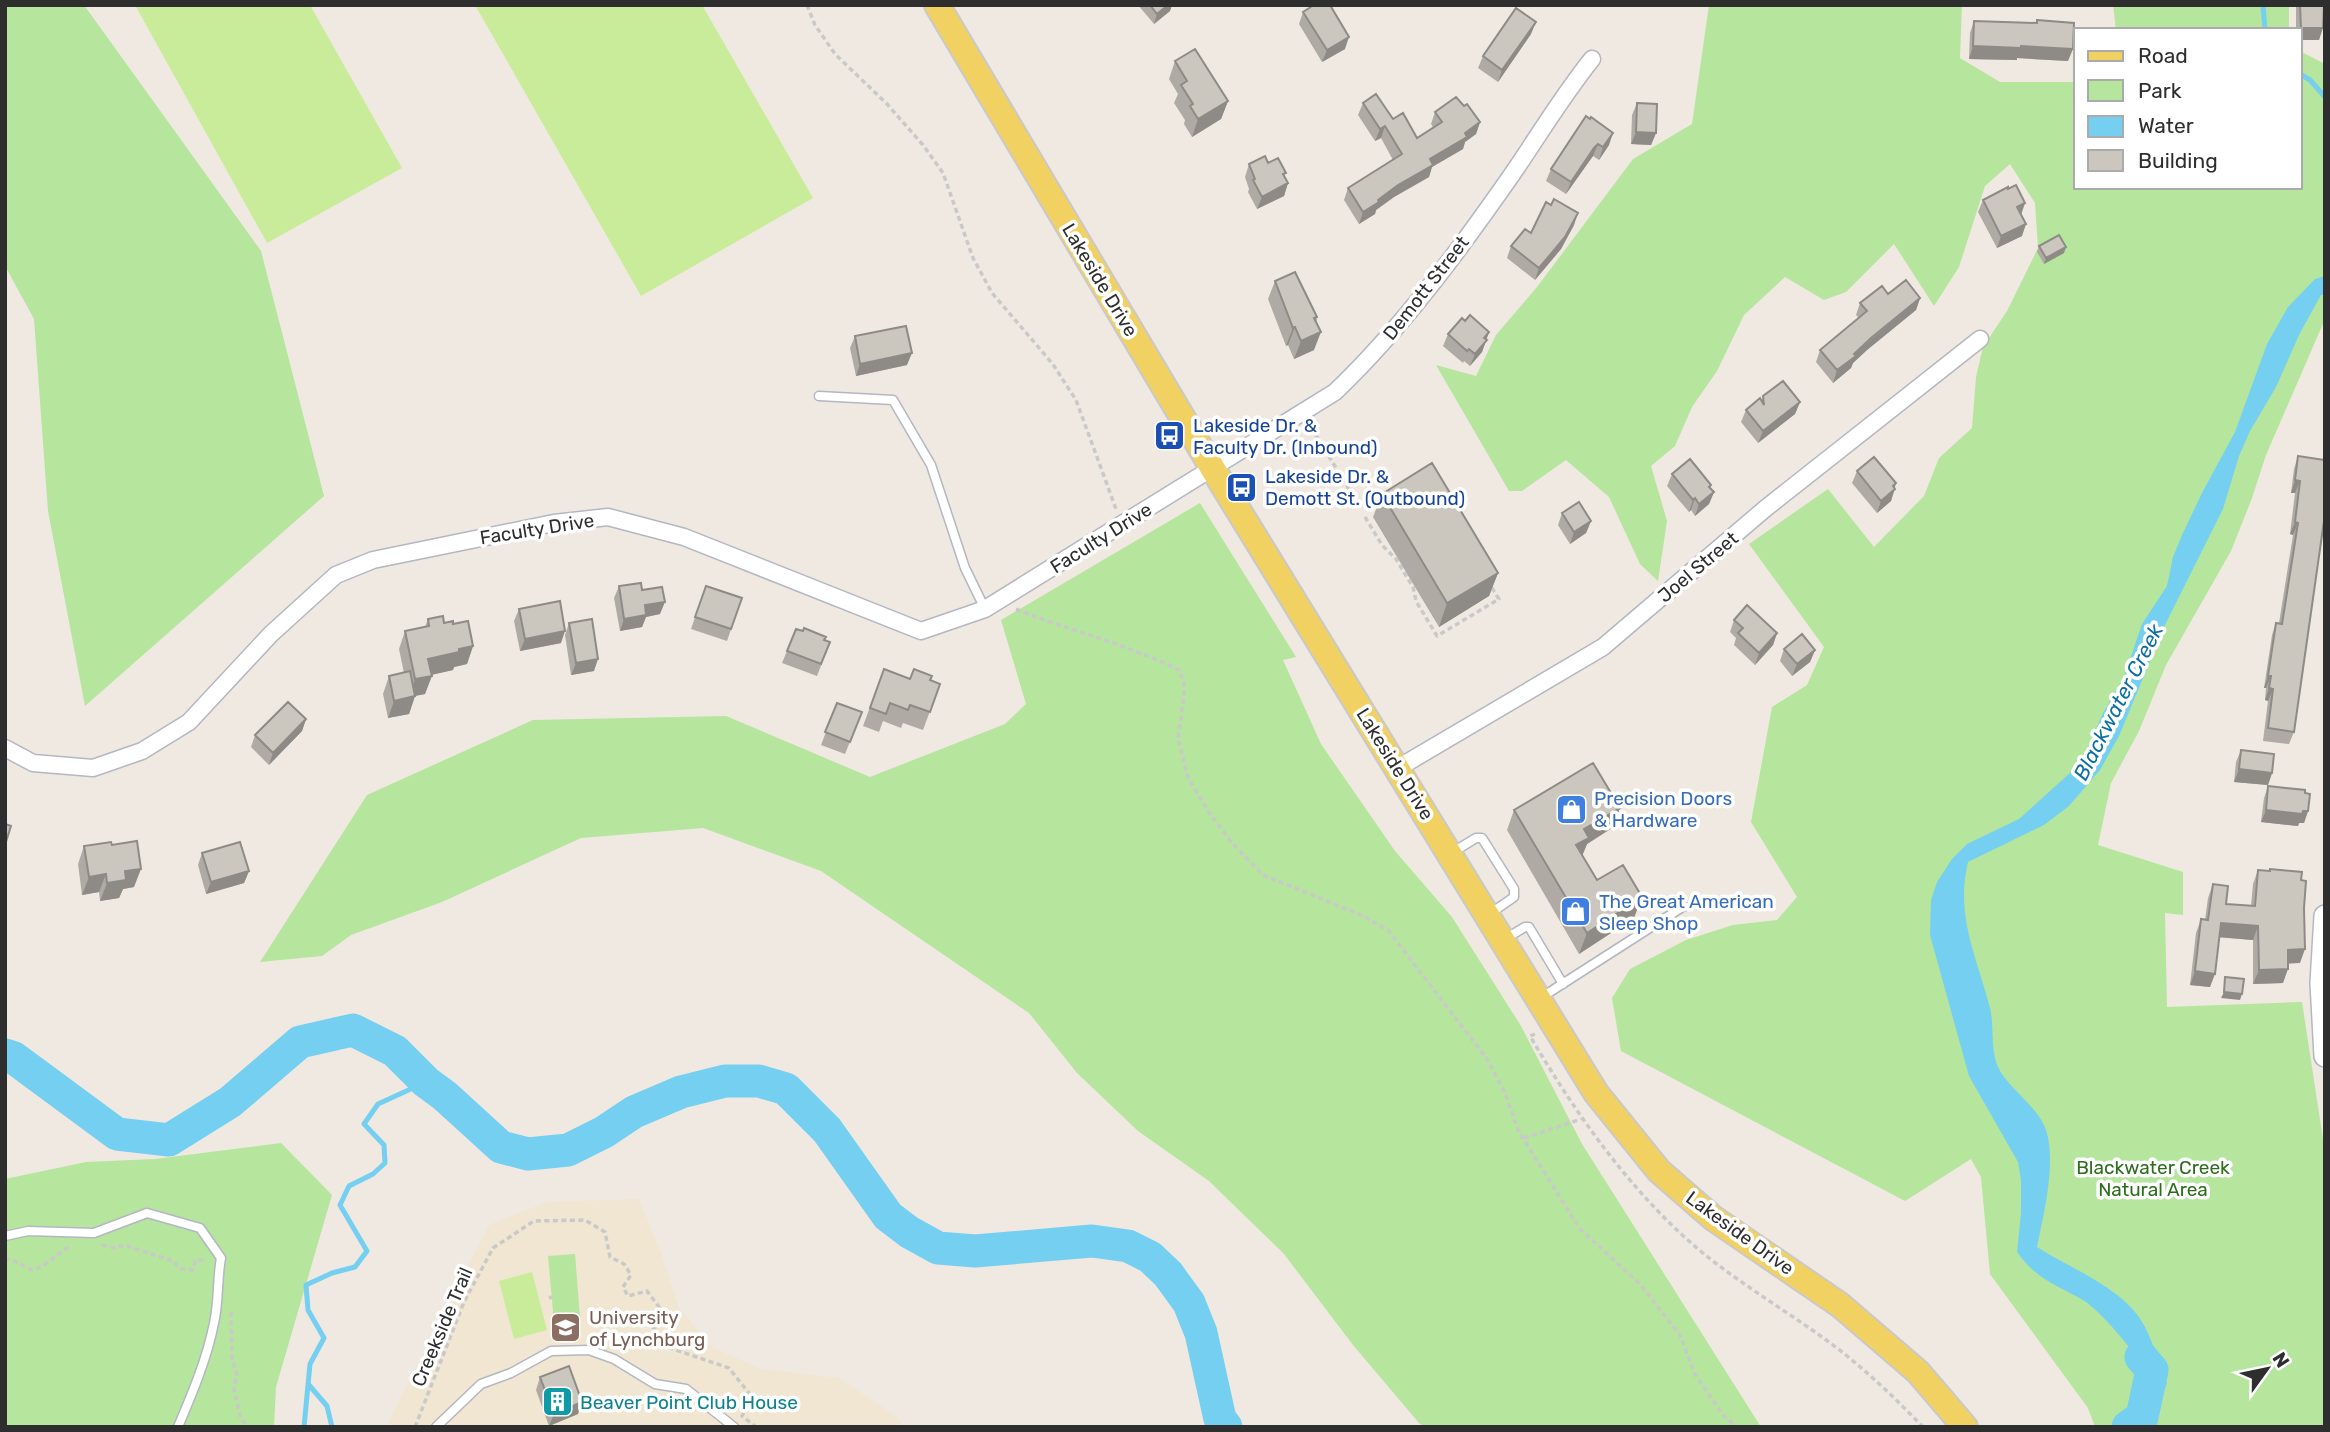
<svg xmlns="http://www.w3.org/2000/svg" width="2330" height="1432" font-family="Rubik,sans-serif">
<rect width="100%" height="100%" fill="#efe9e1"/>
<path fill="#f0e6d1" d="M639,1199L660,1250L679,1308L713,1348L762,1369L839,1378L897,1417L904,1427H386L489,1225L547,1202Z"/>
<path fill="#b6e59e" d="M5,5H84L261,251L324,496L85,706L48,511L34,319L5,266Z
M1709,5H1962L1960,58L2000,82H2076V187H2300V51L2325,64V319L2266,455L2252,498L2231,551L2166,665L2139,731L2111,783L2098,845L2183,872V915L2165,913L2167,1007L2302,1002L2325,1152V1427H2095L2088,1408L1990,1274L1981,1177L1971,1159L1905,1201L1621,1051L1612,998L1630,969L1686,940L1733,925L1777,920L1797,897L1751,822L1772,707L1807,685L1824,647L1749,544L1828,489L1874,547L1924,496L1939,458L1972,428L1976,377L1983,347L2007,311L2038,248L2035,203L2010,164L1985,186L1959,267L1934,306L1894,244L1846,292L1824,300L1785,277L1744,315L1717,371L1692,407L1675,446L1651,466L1667,521L1658,581L1640,564L1609,497L1566,460L1522,491H1509L1436,365L1476,376L1496,335L1537,287L1633,159L1692,124Z
M2113,5H2289V30H2116Z
M1200,503L1296,657L1283,660L1321,744L1395,851L1452,917L1521,1026L1582,1144L1761,1427H1425L1419,1423L1353,1345L1284,1254L1209,1181L1138,1131L1077,1073L1029,1013L821,871L703,828L581,838L442,902L351,935L322,956L260,962L367,795L533,720L726,716L870,777L1005,724L1026,704L1001,620Z
M281,1143L332,1195L276,1387L274,1427H5V1179L86,1162L155,1159Z
M575,1254L581,1331L555,1333L548,1256Z"/>
<path fill="#c9ec9a" d="M135,5H310L402,168L267,243Z
M475,5H702L813,198L641,296Z
M532,1272L547,1330L514,1339L499,1281Z"/>
<path fill="#75cff0" d="M2325,276V295H2321L2300,333L2276,387L2250,431L2239,456L2223,509L2165,625L2119,736L2100,770L2069,806L2044,825L1968,862C1955,917 1977,957 1990,1008C1995,1028 1989,1051 2000,1071C2011,1089 2035,1106 2044,1125C2058,1156 2044,1214 2037,1247C2071,1269 2126,1289 2145,1327C2154,1345 2159,1365 2167,1383L2157,1408L2140,1392C2141,1386 2144,1376 2143,1371C2138,1353 2098,1309 2083,1300C2056,1285 2036,1279 2017,1252L2021,1213V1180L2018,1162L1969,1076L1930,935L1931,900L1937,882L1952,859L1967,844L2019,819L2081,763L2103,713L2124,677L2142,624L2167,586L2173,557L2182,535L2203,491L2235,432L2267,344L2288,307L2315,279Z"/>
<g fill="none" stroke-linecap="round" stroke-linejoin="round">
<path stroke="#75cff0" stroke-width="5" d="M2263,5L2265,30
M2300,74L2310,80L2325,97
M309,1385L327,1406L332,1427
M304,1427L310,1364L324,1338L308,1310L306,1285L332,1273L355,1267L367,1251L340,1205L349,1186L373,1174L385,1163L384,1145L364,1124L378,1104L426,1082"/>
<path stroke="#75cff0" stroke-width="33" d="M5,1055L14,1058L117,1134L169,1140L230,1102L300,1042L353,1030L395,1051L426,1082L445,1096L501,1147L528,1154L568,1150L604,1132L634,1112L681,1092L725,1081H759L786,1089L827,1130L888,1216L909,1232L938,1248L975,1251L1092,1241L1128,1246L1150,1257L1168,1274L1189,1303L1201,1333L1220,1419L1226,1427
M2128,1427L2142,1417L2152,1370L2141,1357"/>
<defs>
<path id="lane" d="M819,396L893,400L931,465L965,568L985,609
M1453,852L1476,838H1482L1514,889V897L1488,915
M1505,939L1525,927H1529L1563,984
M1542,997L1684,906
M5,1236L28,1231L94,1233L147,1213L200,1228L221,1258C217,1279 219,1302 214,1323C207,1359 192,1394 178,1427
M436,1427L481,1384L511,1373L551,1351L589,1350L614,1359L655,1384L686,1389L734,1427"/>
<path id="street" d="M5,748L33,763L93,768L142,751L189,722L271,634L336,575L373,560L554,523L608,517L684,537L921,631L985,609L1335,392C1403,327 1460,249 1513,173C1539,135 1563,95 1592,59
M1398,768L1603,647L1766,508L1980,339"/>
<path id="secondary" d="M2325,916L2321,983L2325,1056"/>
<path id="primary" d="M937,5L1213,469L1596,1093L1659,1171L1713,1218L1840,1305L1918,1372L1965,1427"/>
</defs>
<use href="#lane" stroke="#b4b7c1" stroke-width="11"/>
<use href="#street" stroke="#b4b7c1" stroke-width="19"/>
<use href="#secondary" stroke="#b4b7c1" stroke-width="24"/>
<use href="#primary" stroke="#c9c9c9" stroke-width="28"/>
<path stroke="#c9c9c9" stroke-width="3.5" stroke-dasharray="5 3.5" stroke-linecap="butt" d="M807,5L815,25L835,54L887,104L923,145L943,173L973,258L992,293L1052,363L1076,400L1116,509
M1311,427L1355,499
M1365,517L1382,545L1396,559L1405,574L1413,587L1416,601L1437,636L1499,599L1490,585
M1016,609C1069,631 1127,644 1179,670L1184,683V697L1178,738L1188,778L1208,811L1232,843L1263,875L1361,915L1388,930L1487,1059L1505,1093L1519,1132L1580,1229L1639,1283L1680,1335L1695,1374L1723,1415L1737,1427
M1535,1034L1530,1036C1572,1107 1618,1174 1678,1231C1726,1277 1784,1308 1837,1348C1868,1372 1896,1399 1923,1427
M1524,1138L1581,1119
M102,1245L115,1248L124,1245L173,1261L181,1269L193,1270L195,1261L206,1259
M5,1260L10,1259L32,1270L43,1266L71,1245
M549,1298L552,1297
M231,1312L232,1360L237,1373L234,1389L241,1419L248,1427
M415,1427L464,1302L493,1248L534,1221L585,1220L605,1232L610,1257L624,1264L631,1275L623,1287L628,1296L647,1291L659,1307L652,1326L670,1348L729,1368L752,1397L742,1416L756,1427"/>
<use href="#lane" stroke="#fff" stroke-width="8"/>
<use href="#street" stroke="#fff" stroke-width="16"/>
<use href="#secondary" stroke="#fff" stroke-width="21"/>
<use href="#primary" stroke="#f2d163" stroke-width="24"/>
</g>
<path fill="#afaba4" d="M1138,5H1172L1170,11L1154,24Z
M2296,5H2324L2319,40H2300V30H2296Z
M1303,12L1345,49L1322,62L1299,24Z
M2037,20L2068,61L2017,58V60L1969,59L1970,33L1974,21L2036,23Z
M1531,34L1498,82L1478,68L1483,56Z
M1175,61L1228,101L1221,119L1192,137L1184,124L1185,120L1174,103L1178,94L1169,79Z
M1363,103L1393,119L1417,138L1433,127L1431,124L1435,112L1480,122L1476,134L1465,142L1463,149L1432,167L1429,177L1394,197L1376,210L1375,214L1359,224L1344,200L1348,188L1393,160L1381,138L1375,141L1358,115Z
M1637,103L1656,133L1651,145L1631,144L1632,115Z
M1586,116L1609,145L1599,160L1593,156L1590,160L1566,194L1546,181L1551,169Z
M1268,163L1286,173L1284,176L1288,183L1284,196L1257,209L1248,192L1249,189L1245,177L1249,164Z
M1983,200L2021,214L2022,236L1997,248L1978,212Z
M1574,225L1561,249L1535,280L1507,258L1511,246L1531,233Z
M2039,246L2064,253L2044,264L2037,252Z
M1275,281L1317,317L1314,350L1294,359L1288,345L1286,346L1268,299Z
M1888,294L1920,298L1916,310L1867,350L1853,363L1851,368L1833,383L1816,362L1820,350L1859,318L1856,315L1860,303Z
M1465,321L1489,332L1482,352L1470,366L1464,361L1463,363L1443,346L1448,334Z
M855,336L907,365L856,376L850,348Z
M1763,396L1800,402L1795,414L1758,443L1741,422L1746,410L1762,401Z
M2298,456L2325,460L2294,732L2289,744L2263,741L2268,701L2265,700L2266,688H2264L2272,635L2276,623H2279L2293,535L2290,534L2295,493H2291L2294,469Z
M1857,471L1895,489L1891,501L1877,513L1852,483Z
M1672,474L1711,485L1710,488L1714,492L1709,504L1695,516L1691,510L1689,512L1667,486Z
M1382,494L1498,573L1489,596L1439,627L1373,517Z
M1562,513L1591,521L1586,533L1570,544L1558,525Z
M619,586L642,590L660,614L646,617L642,627L620,631L614,598Z
M706,586L742,598L727,641L691,629Z
M519,609L561,643L520,651L514,621Z
M428,619L453,624L473,646L467,664L454,667L453,670L431,675L425,694L415,696L409,714L388,718L383,694L389,676L404,673L399,649L405,631L425,627Z
M1734,620L1777,633L1773,645L1755,665L1734,645L1736,638L1730,632Z
M569,623L594,671L571,675L565,635Z
M796,629L830,642L817,676L782,663Z
M1784,649L1815,650L1810,662L1792,676L1780,661Z
M884,669L910,679L931,680L940,684L923,730L903,723L901,728L883,721L879,732L863,726Z
M837,703L862,712L845,754L821,745Z
M306,719L302,731L269,765L251,747L255,735Z
M2241,750L2272,773L2268,785L2234,782L2236,762Z
M2268,786L2305,793L2308,811L2304,823H2299L2298,826L2261,822L2264,798Z
M1620,808L1612,828L1587,844L1582,855L1597,880L1634,918L1579,954L1507,830L1514,810Z
M112,845L134,887L123,889L119,898L100,901L99,892L82,895L78,864L84,846Z
M202,853L249,871L244,883L206,894L198,865Z
M2270,869L2301,880L2300,963H2288L2283,983L2253,984V940L2219,937L2210,987L2190,985L2196,933L2201,919L2205,920L2208,898L2213,884L2226,904L2251,906L2253,884L2258,870L2269,871Z
M540,1377L578,1414L549,1426L536,1390Z"/>
<path fill="#8e8b86" d="M1168,5H1172L1170,11L1154,24L1157,14Z
M1536,22L1531,34L1498,82L1502,70Z
M2301,28H2323L2319,40H2300Z
M1349,37L1345,49L1322,62L1327,50Z
M1973,46H2021L2073,49L2068,61L2017,58V60L1969,59Z
M1228,101L1221,119L1192,137L1198,119Z
M1480,122L1476,134L1465,142L1463,149L1432,167L1429,177L1394,197L1376,210L1375,214L1359,224L1363,212L1378,200L1430,159Z
M1385,126L1381,138L1375,141L1380,129Z
M1636,132L1656,133L1651,145L1631,144Z
M1613,133L1609,145L1599,160L1603,147Z
M1598,144L1593,156L1566,194L1571,182Z
M1288,183L1284,196L1257,209L1262,197Z
M2025,203L2021,215L2017,207Z
M1578,213L1574,225L1561,249L1535,280L1539,268Z
M2026,224L2022,236L1997,248L2001,236Z
M2066,247L2064,253L2044,264L2046,258Z
M1920,298L1916,310L1867,350L1853,363L1851,368L1833,383L1837,370L1854,354Z
M1295,327L1288,345L1286,346L1293,328Z
M1321,332L1314,350L1294,359L1301,341Z
M1489,332L1482,352L1470,366L1475,354L1484,338Z
M912,353L907,365L856,376L860,364Z
M1800,402L1795,414L1758,443L1763,431Z
M2295,480L2300,481L2295,493H2291Z
M1896,483L1891,501L1877,513L1881,501Z
M1714,492L1709,504L1695,516L1699,504Z
M1695,498L1691,510L1689,512L1693,500Z
M1591,521L1586,533L1570,544L1574,532Z
M2295,522L2298,523L2293,535L2290,534Z
M1498,573L1489,596L1439,627L1447,603Z
M665,602L660,614L646,617L642,627L620,631L624,619L645,605Z
M565,631L561,643L520,651L525,639Z
M1777,633L1773,645L1755,665L1759,653Z
M473,646L467,664L454,667L453,670L422,677L428,659L459,649Z
M1815,650L1810,662L1792,676L1797,664Z
M598,659L594,671L571,675L576,663Z
M432,676L425,694L409,697L415,679Z
M2268,676H2271L2266,688H2264Z
M2269,688L2273,689L2268,701L2265,700Z
M415,696L409,714L388,718L394,701Z
M306,719L302,731L269,765L273,753Z
M2239,769L2272,773L2268,785L2234,782Z
M1620,808L1612,828L1587,844L1581,859L1576,845L1584,829Z
M2266,810L2303,811H2308L2304,823H2299L2298,826L2261,822Z
M141,869L134,887L123,889L119,898L100,901L107,883L125,871Z
M249,871L244,883L206,894L211,882Z
M106,874L99,892L82,895L89,877Z
M1642,897L1634,918L1579,954L1587,933Z
M2221,923L2258,926L2253,940L2216,937Z
M2305,949L2300,963L2283,964L2288,950Z
M2288,969L2283,983L2253,984L2259,970Z
M2195,971L2215,974L2210,987L2190,985Z
M2224,992L2242,994L2240,1000L2221,998Z
M582,1402L578,1414L549,1426L554,1414Z"/>
<path fill="#cbc7bf" stroke="#8e8b86" stroke-width="2" d="M1150,5H1168L1157,14Z
M1314,5H1330L1349,37L1327,50L1303,12Z
M2300,5H2324L2323,28H2301Z
M1516,8L1536,22L1502,70L1483,56Z
M2037,20L2074,23L2073,49L2021,46V48L1973,46L1974,21L2037,23Z
M1195,49L1228,101L1198,119L1190,106L1193,104L1181,85L1187,81L1175,61Z
M1376,94L1393,119L1403,113L1417,138L1442,122L1435,112L1456,97L1464,106L1467,104L1480,122L1465,133L1467,137L1430,159L1433,165L1398,185L1378,200L1379,202L1363,212L1348,188L1402,154L1385,126L1380,129L1363,103Z
M1637,103L1657,104L1656,133L1636,132Z
M1586,116L1590,119L1591,117L1613,133L1603,147L1598,144L1594,148L1571,182L1551,169Z
M1265,156L1268,163L1278,158L1286,173L1283,174L1288,183L1262,197L1253,180L1255,179L1249,164Z
M2016,185L2025,203L2017,207L2026,224L2001,236L1983,200L2008,187V189Z
M1554,199L1578,213L1565,237L1539,268L1511,246L1525,229L1531,233L1546,202L1551,205Z
M2059,235L2066,247L2046,258L2039,246Z
M1295,272L1317,317L1314,318L1321,332L1301,341L1295,327L1293,328L1275,281Z
M1906,280L1920,298L1871,338L1854,354L1856,356L1837,370L1820,350L1867,311L1860,303L1882,286L1888,294Z
M1470,315L1489,332L1484,338L1487,340L1475,354L1469,349L1467,351L1448,334L1462,318L1465,321Z
M906,326L912,353L860,364L855,336Z
M1783,381L1800,402L1763,431L1746,410L1760,398L1764,405L1763,396Z
M2298,456L2325,460V514L2294,732L2268,728L2273,689L2269,688L2271,676H2268L2276,623L2282,624L2298,523L2295,522L2300,481L2295,480Z
M1874,457L1896,483L1893,486L1895,489L1881,501L1857,471Z
M1690,459L1711,485L1709,487L1714,492L1699,504L1695,498L1693,500L1672,474Z
M1432,463L1498,573L1447,603L1382,494Z
M1579,502L1591,521L1574,532L1562,513Z
M641,583L642,590L662,587L665,602L645,605L646,615L624,619L619,586Z
M706,586L742,598L731,629L695,617Z
M560,601L565,631L525,639L519,609Z
M1747,605L1777,633L1759,653L1738,633L1743,628L1734,620Z
M443,616L444,623L453,621V624L468,621L473,646L459,649V652L428,659L432,676L415,679L405,631L429,626L428,619Z
M592,619L598,659L576,663L569,623Z
M804,628L826,637L824,640L830,642L821,664L787,651L796,629L803,631Z
M1802,634L1815,650L1797,664L1784,649Z
M884,669L910,679L914,669L932,676L930,680L940,684L930,712L910,705L908,710L890,703L886,714L870,708Z
M410,671L415,696L394,701L389,676Z
M288,702L306,719L273,753L255,735Z
M837,703L862,712L850,742L825,732Z
M2241,750L2274,754L2272,773L2239,769Z
M1593,763L1620,808L1584,829L1589,838L1576,845L1597,880L1623,865L1642,897L1587,933L1514,810Z
M2268,786L2305,790V793L2310,794L2308,811H2303L2302,814L2266,810Z
M5,824L11,826L5,845Z
M137,841L141,869L125,871L126,880L107,883L106,874L89,877L84,846L111,842L112,845Z
M240,842L249,871L211,882L202,853Z
M2270,869L2302,872L2301,880L2306,881L2304,908L2305,949L2288,950V969L2259,970L2258,926L2221,923L2215,974L2195,971L2201,919L2208,920L2213,884L2228,886L2226,904L2255,906L2258,870L2270,871Z
M2225,977L2244,979L2242,994L2224,992Z
M569,1366L582,1402L554,1414L540,1377Z"/>
<defs>
<symbol id="bus-square" viewBox="-11 -11 22 22"><rect x="-9" y="-9" width="18" height="18" rx="4" fill="#1a4fb4" stroke="#fff"/><path d="M-5-6H5V4H4V6H2V4H-2V6H-4V4H-5ZM-3.5-4V0h7V-4ZM-3.5 1.2v1.5H-2V1.2ZM2 1.2v1.5H3.5V1.2Z" fill="#fff"/></symbol>
<symbol id="shop-square" viewBox="-11 -11 22 22"><rect x="-9" y="-9" width="18" height="18" rx="4" fill="#3f7fe0" stroke="#fff"/><path d="M-5-2.5h2.3a2.7 3.5 0 0 1 5.4 0H5L5.5 6h-11ZM-1.5-2.5h3a1.5 2.3 0 0 0-3 0Z" fill="#fff"/></symbol>
<symbol id="university-square" viewBox="-11 -11 22 22"><rect x="-9" y="-9" width="18" height="18" rx="4" fill="#8d6e63" stroke="#fff"/><path d="M0-5L7-2L0 1L-7-2ZM-4 1L0 2.5L4 1V4Q0 6-4 4Z" fill="#fff"/></symbol>
<symbol id="building-square" viewBox="-11 -11 22 22"><rect x="-9" y="-9" width="18" height="18" rx="4" fill="#0f9aa8" stroke="#fff"/><path d="M-4-6H4V6H1V3H-1V6H-4ZM-2.5-4.3h1.7v1.8h-1.7ZM.8-4.3h1.7v1.8H.8ZM-2.5-1h1.7V.8h-1.7ZM.8-1h1.7V.8H.8Z" fill="#fff"/></symbol>
</defs>
<g fill-rule="evenodd">
<use href="#bus-square" x="1152" y="418" width="35" height="35"/>
<use href="#bus-square" x="1224" y="470" width="35" height="35"/>
<use href="#shop-square" x="1554" y="792" width="35" height="35"/>
<use href="#shop-square" x="1558" y="894" width="35" height="35"/>
<use href="#university-square" x="548" y="1310" width="35" height="35"/>
<use href="#building-square" x="540" y="1384" width="35" height="35"/>
</g>
<g text-anchor="middle" dominant-baseline="central" stroke-width="7" stroke-linejoin="round" paint-order="stroke">
<g font-size="19" fill="#2e2e2e" stroke="#fff">
<text transform="translate(1100 280) rotate(59)">Lakeside Drive</text>
<text transform="translate(1426 288) rotate(-52)">Demott Street</text>
<text transform="translate(537 529) rotate(-9)">Faculty Drive</text>
<text transform="translate(1101 538) rotate(-32)">Faculty Drive</text>
<text transform="translate(1698 567) rotate(-40)">Joel Street</text>
<text transform="translate(1395 764) rotate(58)">Lakeside Drive</text>
<text transform="translate(1740 1233) rotate(36)">Lakeside Drive</text>
<text transform="translate(442 1327) rotate(-67)">Creekside Trail</text>
</g>
<g font-size="19" fill="#164399" stroke="#fff" text-anchor="start">
<text x="1193" y="425">Lakeside Dr. &amp;<tspan x="1193" dy="22">Faculty Dr. (Inbound)</tspan></text>
<text x="1265" y="476">Lakeside Dr. &amp;<tspan x="1265" dy="22">Demott St. (Outbound)</tspan></text>
</g>
<g font-size="19" fill="#366cbe" stroke="#fff" text-anchor="start">
<text x="1594" y="798">Precision Doors<tspan x="1594" dy="22">&amp; Hardware</tspan></text>
<text x="1599" y="901">The Great American<tspan x="1599" dy="22">Sleep Shop</tspan></text>
</g>
<g font-size="19" fill="#2c6e1b" stroke="#fff">
<text x="2153" y="1167">Blackwater Creek<tspan x="2153" dy="22">Natural Area</tspan></text>
</g>
<g font-size="19" fill="#785e54" stroke="#fff" text-anchor="start">
<text x="589" y="1317">University<tspan x="589" dy="22">of Lynchburg</tspan></text>
</g>
<g font-size="19" fill="#0d838f" stroke="#fff" text-anchor="start">
<text x="580" y="1402">Beaver Point Club House</text>
</g>
<g font-size="21" font-style="italic" fill="#0d6fa3" stroke="#fff">
<text transform="translate(2118 702) rotate(-63)">Blackwater Creek</text>
</g>
</g>
<rect width="2330" height="1432" fill="none" stroke="#2e2e2e" stroke-width="14"/>
<rect x="2074" y="28" width="228" height="161" fill="#ffffff" stroke="#ababab" stroke-width="2"/>
<rect x="2088" y="51" width="35" height="10" fill="#f2d163" stroke="#ababab" stroke-width="2"/>
<text x="2138" y="63" font-size="21" fill="#2e2e2e">Road</text>
<rect x="2088" y="80" width="35" height="21" fill="#b6e59e" stroke="#ababab" stroke-width="2"/>
<text x="2138" y="98" font-size="21" fill="#2e2e2e">Park</text>
<rect x="2088" y="116" width="35" height="21" fill="#75cff0" stroke="#ababab" stroke-width="2"/>
<text x="2138" y="133" font-size="21" fill="#2e2e2e">Water</text>
<rect x="2088" y="150" width="35" height="21" fill="#cbc7bf" stroke="#ababab" stroke-width="2"/>
<text x="2138" y="168" font-size="21" fill="#2e2e2e">Building</text>
<g transform="translate(2267 1369) rotate(57)" stroke="#ffffff" stroke-width="5" paint-order="stroke">
<path d="M0-5L12 26L0 18L-12 26Z" fill="#2e2e2e"/>
<text y="-10" font-size="19" font-weight="bold" text-anchor="middle" fill="#2e2e2e">N</text>
</g>
</svg>
